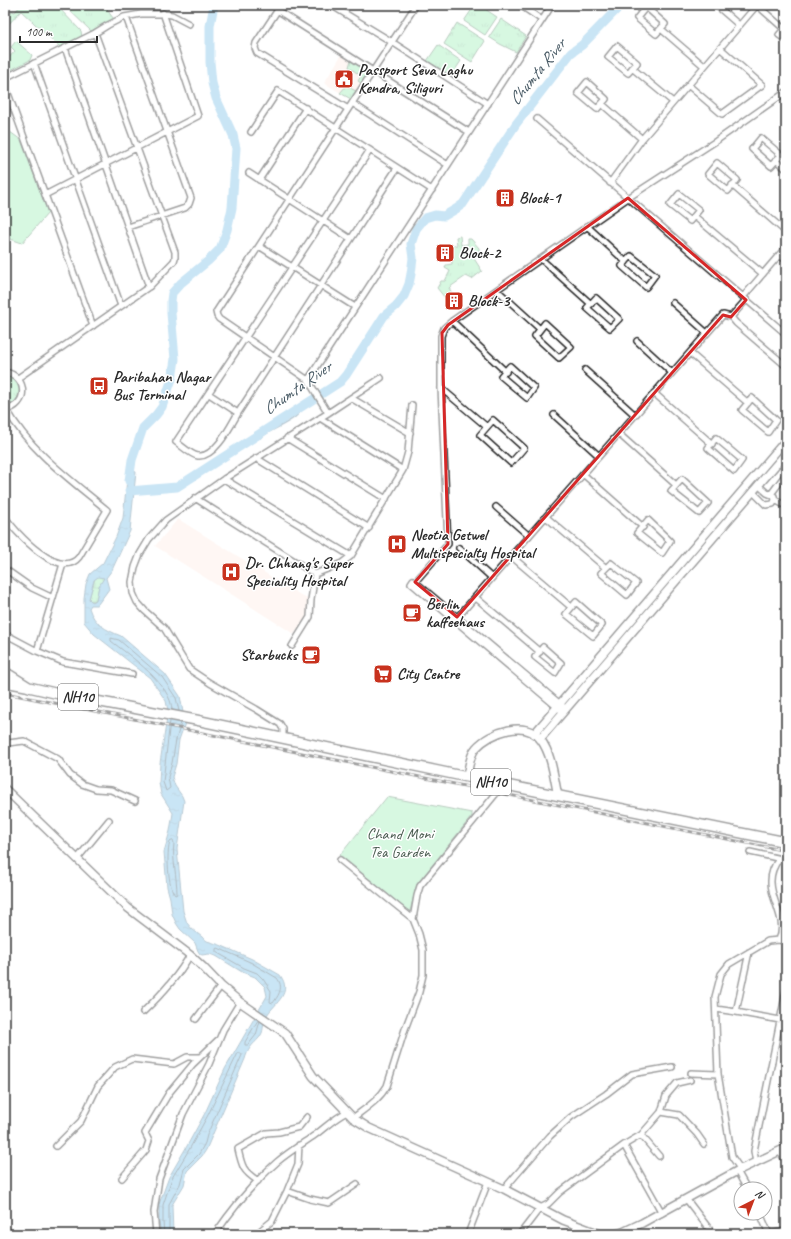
<svg xmlns="http://www.w3.org/2000/svg" width="791" height="1239" font-family="Caveat,sans-serif">
<defs>
<pattern id="grass-tufts" width="24" height="20" patternUnits="userSpaceOnUse"><rect width="24" height="20" fill="#a6efbd"/><path d="M3 7l-1-3M5 7V3M7 7l1-3M15 17l-1-3M17 17v-4M19 17l1-3" fill="none" stroke="#8fcda3"/></pattern>
<pattern id="wetland-marsh" width="20" height="14" patternUnits="userSpaceOnUse"><rect width="20" height="14" fill="#a6efbd"/><path d="M1 5h8M5 5V1M11 12h8M15 12V8" fill="none" stroke="#8fcda3"/></pattern>
<pattern id="water-ripples" width="26" height="14" patternUnits="userSpaceOnUse"><rect width="26" height="14" fill="#88c5e8"/><path d="M2 4q2-2 4 0t4 0M15 11q2-2 4 0t4 0" fill="none" stroke="#76a9c7"/></pattern>
</defs>
<rect width="100%" height="100%" fill="#fff"/>
<filter id="ink" filterUnits="userSpaceOnUse"><feTurbulence type="fractalNoise" baseFrequency=".025" numOctaves="2"/><feDisplacementMap in="SourceGraphic" scale="8" xChannelSelector="R" yChannelSelector="G"/><feConvolveMatrix kernelMatrix="1 2 1 2 8 2 1 2 1" color-interpolation-filters="sRGB"/></filter>
<g filter="url(#ink)">
<path fill="#feede6" d="M342,54L369,71L351,99L324,83Z
M178,519L307,599V617L294,634L155,546Z"/>
<path fill="url(#grass-tufts)" stroke="#688d74" d="M21,5H56L81,31L82,37L61,48L21,11L5,28V19L12,11L15,12Z
M64,5H105L110,14L114,19L95,29L91,31Z
M475,5H479L497,17L485,35L464,21Z
M501,19L526,36L516,52L500,44L489,37Z
M457,23L485,41L472,62L444,44Z
M438,45L461,61L451,76L427,61Z
M351,60L369,71L361,83L358,81L361,76L349,67Z
M346,86L356,91L351,99L340,93Z
M460,236L461,245L468,244V239H471L479,248V251L473,257L482,271L472,279L466,276L450,287L449,288L452,293L445,298L437,288L441,281H445L450,271L445,268L446,265L452,264L451,246L457,245L456,237Z
M5,375C24,378 24,403 5,406Z"/>
<path fill="url(#wetland-marsh)" stroke="#688d74" d="M99,576L103,577L104,580L99,586L96,600L94,601H91L89,599L95,578Z"/>
<path fill="#a6efbd" stroke="#688d74" d="M16,41L32,55L30,60L5,73V62L15,51L11,47Z
M6,129L21,140L48,213L22,243L5,237V130Z
M387,797L472,813V816L417,884L410,911L406,909L340,855Z"/>
<path fill="url(#water-ripples)" stroke="#63879c" fill-rule="evenodd" d="M128,469L136,472L130,531L112,570L106,578L109,589L98,604L96,605H91L89,608C94,624 106,630 121,636L165,674L180,696L185,723L179,740L176,764L172,777L175,786L182,796L184,801L177,849L183,911L187,923L192,929L207,941L220,945L252,959L280,975C293,993 276,1002 267,1015C263,1020 264,1027 262,1033C260,1039 254,1042 250,1048C248,1051 246,1055 245,1059L206,1150L202,1156L187,1171L184,1185L172,1205L173,1234H161L159,1222V1204L169,1177L187,1146L205,1113L225,1069L267,996L265,987L255,977L242,972L216,956L209,954L202,955L200,954L198,951L195,943L180,929L176,923L172,914L170,898L167,887L164,852L170,831L173,813L161,794L159,783L160,763L168,711L166,701L150,678L94,634L84,622V598L86,584L90,574L103,563L116,537L123,518ZM98,577L104,578L99,586L96,600L93,602L91,601L89,599L94,580Z"/>
<g fill="none" stroke-linecap="round" stroke-linejoin="round">
<path stroke="#506977" stroke-width="1" d="M172,710C172,685 129,655 111,641V638L119,640L162,677L176,698L179,711
M170,721L163,782L166,791L170,788L168,777L172,763L176,740L181,723
M173,841L174,843C172,859 177,877 177,894L175,895C168,888 166,852 170,842Z
M218,948L250,962L277,978C284,987 279,995 273,1003L270,1002L271,991L263,979L257,973L244,968L216,952V949Z
M258,1020L245,1042V1045H248L256,1035L260,1021
M164,1234L163,1222V1205L172,1178L190,1148L208,1115L238,1053H241L242,1055L207,1135L205,1143L199,1154L184,1169L180,1184L169,1204V1234"/>
<path stroke="#63879c" stroke-width="1.5" d="M252,438H260C264,436 267,433 271,431C285,423 298,419 306,404"/>
<path stroke="#88c5e8" stroke-width="9" d="M129,481L132,460L143,428L156,415L162,407L172,379L175,359L171,313V301L172,293L181,283L208,261L220,249L227,230L232,208L236,148L233,135L216,98L212,83L210,62V26L214,5
M129,491L177,487L340,382L346,375L384,316L396,306L404,296L409,284L411,274L413,258L411,244L416,229L425,218L435,215L444,216L456,209L463,204L516,124L571,53L582,45L621,5"/>
<defs>
<path id="street" d="M281,5L256,43L255,48L257,53L348,109
M331,5L392,42L488,104
M520,5L542,20
M716,5L739,25
M757,5L784,29
M646,7L665,24L656,34L637,18Z
M277,10L469,132
M126,17L191,198L189,204L185,208L128,227
M786,27L779,35L786,40
M661,29L704,66
M617,46L637,63L628,73L608,57Z
M65,48L149,287
M34,63L121,306
M632,68L673,102
M5,78L95,33L108,25L124,17L141,14H164L172,15L189,24
M587,82L606,99L597,109L578,93Z
M5,85L93,326
M688,85L722,114L762,85L720,48
M352,103L448,165
M602,104L642,139
M537,119L786,334
M251,132L278,91L432,190
M761,138L781,155L771,166L752,149Z
M370,150L176,442C182,446 191,455 198,456C215,458 231,425 238,413L397,168
M776,160L786,169
M717,163L737,180L728,191L708,174Z
M249,173L351,239
M259,180L306,108
M610,183L642,139L757,5
M732,185L786,232
M679,194L699,210L690,221L670,205Z
M45,195L198,116L163,13
M694,216L763,274
M587,226L626,262
M259,246L355,307
M779,255L786,260
M631,256L655,275L646,287L622,266Z
M541,259L591,304
M497,290L540,329
M743,297L786,247
M596,298L619,319L610,328L587,308Z
M673,303L707,333
M731,317L736,323L786,366
M452,321L506,372
M545,323L571,347L559,358L535,336Z
M637,341L672,373
M690,353L748,403
M510,366L534,388L527,398L501,376Z
M585,370L635,415
M5,372C28,376 29,406 5,410
M18,378L150,286L174,261L175,258V252L95,33
M308,380L552,5
M441,388L487,427
M654,393L712,444
M209,394L238,413
M351,398L410,433
M752,398L776,420L768,432L742,410Z
M5,412L7,410C30,451 71,480 107,510L79,557C60,581 16,533 5,517
M328,413L308,380L219,319L217,316L216,312L416,5
M554,415L599,456
M320,418L403,470
M493,420L524,448L511,463L480,435Z
M619,434L676,485
M287,438L386,499
M716,438L742,460L734,471L708,448Z
M256,458L369,528
M583,474L643,527
M224,479L351,556
M682,479L708,503L699,513L671,491Z
M758,485L767,493L774,496L775,500L786,506
M753,492L766,505L773,504L775,500
M771,494L786,474
M195,498L315,574
M496,507L529,536
M546,517L606,568
M648,520L670,541L662,553L637,533Z
M459,548L492,578
M511,556L571,607
M611,563L636,583L627,595L601,573Z
M5,569L32,588L53,598
M315,574L342,563L351,556L403,470L408,452L412,405
M415,582L448,544L441,388V336L444,328L452,321L628,198L716,141L786,92
M475,597L540,652
M576,602L602,625L593,636L566,614Z
M455,620L723,315L731,317L746,300
M5,634L37,651L63,662L132,674
M292,646L310,617L311,600L315,574
M543,647L561,663L555,673L535,657Z
M37,651L63,564
M563,712L425,595L411,583L413,580L566,709
M283,738V729L280,724L256,709L210,683L189,669L164,628L145,611L137,602L133,593L132,582L135,567L140,554L149,539L166,520L224,479L328,413L381,378
M5,745L8,743L24,741L58,759L70,775L82,784L96,789L111,790L135,801
M750,852L786,860
M77,859L109,820
M340,860L413,919
M779,940L786,942
M716,1009L736,1012L780,1020
M143,1012C161,995 178,977 190,955
M736,1012L749,952
M196,1019L221,986
M691,1073L718,1074
M661,1112L679,1115L697,1134L704,1144
M353,1118C366,1108 379,1100 387,1086L405,1029L419,992L423,975V950L419,934L413,919L417,896L420,886L504,784
M641,1135L659,1156
M624,1145L662,1213
M56,1146L81,1121L98,1086L115,1067L132,1059L174,1064L187,1057H200
M779,1151L786,1161
M756,1163L754,1151L786,991
M741,1170L732,1157L718,1074L715,997L721,974L729,964L768,941L779,940C791,913 756,889 779,859
M737,1171L747,1189
M122,1178L146,1150L149,1141L145,1133L169,1093L193,1064L218,1040
M258,1181C243,1171 242,1167 238,1149L266,1133L279,1132L299,1127L307,1117
M504,1189L550,1136L571,1117L606,1094L632,1074L672,1067
M287,1191L310,1199L329,1203L357,1184
M687,1200L713,1234
M760,1213L769,1234L786,1231
M156,1234L154,1212L159,1179L183,1114L209,1064L223,1030L240,1002
M215,1234C233,1208 253,1183 277,1162C289,1152 302,1144 315,1135C326,1127 333,1119 347,1112
M256,1234L272,1221L287,1191L298,1164L299,1145
M468,1234L488,1182
M520,1234L540,1208L548,1204L560,1192L624,1145L641,1135L661,1112L666,1096L677,1083L690,1080"/>
<path id="secondary" d="M5,683L26,687
M534,734L786,440
M540,739L786,453
M467,777C468,770 471,753 476,748C490,732 526,719 541,740C552,755 554,778 558,796
M5,789L128,908L190,955L203,967L221,986L240,1002L285,1033L313,1076L353,1118L369,1128L504,1189L563,1220L600,1234
M616,1234L623,1232L642,1223L737,1171L786,1148"/>
<path id="highway" d="M5,672L29,687L59,694L196,720L467,777L786,842"/>
</defs>
<use href="#street" stroke="#2b2b2b" stroke-width="8"/>
<use href="#secondary" stroke="#2b2b2b" stroke-width="10"/>
<use href="#highway" stroke="#2b2b2b" stroke-width="12"/>
<use href="#street" stroke="#fff" stroke-width="5"/>
<use href="#secondary" stroke="#fff" stroke-width="7"/>
<use href="#highway" stroke="#fff" stroke-width="9"/>
<defs>
<path id="rail" d="M5,693L786,851"/>
</defs>
<use href="#rail" stroke="#2b2b2b" stroke-width="3"/>
<use href="#rail" stroke="#fff" stroke-width="1.5" stroke-dasharray="4.5" stroke-linecap="butt"/>
</g>
</g>
<path d="M0 0H791V1239H0ZM628,198L746,300L731,317L723,315L457,617L415,582L448,544L442,333L448,325Z" fill="#fff" fill-opacity=".55" fill-rule="evenodd"/>
<path fill="none" stroke="#d62828" stroke-width="3" stroke-linejoin="round" d="M628,198L746,300L731,317L723,315L457,617L415,582L448,544L442,333L448,325Z"/>
<defs>
<symbol id="civic-square" viewBox="-11 -11 22 22"><rect x="-9" y="-9" width="18" height="18" rx="4" fill="#c8321e" stroke="#fff"/><path d="M-.6-6.5H3V-4.5H.6V-3L4-1V1h2V6H-6V1h2V-1L-.6-3ZM-1.2 2.5V6h2.4V2.5Z" fill="#fff"/></symbol>
<symbol id="building-square" viewBox="-11 -11 22 22"><rect x="-9" y="-9" width="18" height="18" rx="4" fill="#c8321e" stroke="#fff"/><path d="M-4-6H4V6H1V3H-1V6H-4ZM-2.5-4.3h1.7v1.8h-1.7ZM.8-4.3h1.7v1.8H.8ZM-2.5-1h1.7V.8h-1.7ZM.8-1h1.7V.8H.8Z" fill="#fff"/></symbol>
<symbol id="bus-square" viewBox="-11 -11 22 22"><rect x="-9" y="-9" width="18" height="18" rx="4" fill="#c8321e" stroke="#fff"/><path d="M-5-6H5V4H4V6H2V4H-2V6H-4V4H-5ZM-3.5-4V0h7V-4ZM-3.5 1.2v1.5H-2V1.2ZM2 1.2v1.5H3.5V1.2Z" fill="#fff"/></symbol>
<symbol id="hospital-square" viewBox="-11 -11 22 22"><rect x="-9" y="-9" width="18" height="18" rx="4" fill="#c8321e" stroke="#fff"/><path d="M-5-5h3v3.5h4V-5h3V5h-3V1.5h-4V5h-3Z" fill="#fff"/></symbol>
<symbol id="cafe-square" viewBox="-11 -11 22 22"><rect x="-9" y="-9" width="18" height="18" rx="4" fill="#c8321e" stroke="#fff"/><path d="M-5.5-4.5H6V0H3Q3 3.5 0 3.5H-2.5Q-5.5 3.5-5.5 0ZM3-3.2v2h1.7v-2ZM-6 4.5H4V6H-6Z" fill="#fff"/></symbol>
<symbol id="supermarket-square" viewBox="-11 -11 22 22"><rect x="-9" y="-9" width="18" height="18" rx="4" fill="#c8321e" stroke="#fff"/><path d="M-6-5.5h2.5l.6 2H6L4.5 2H-2.5L-4.4-4H-6ZM-1.5 3.2a1.3 1.3 0 1 0 .1 0ZM3 3.2a1.3 1.3 0 1 0 .1 0Z" fill="#fff"/></symbol>
</defs>
<g fill-rule="evenodd">
<use href="#civic-square" x="333" y="68" width="22" height="22"/>
<use href="#building-square" x="494" y="187" width="22" height="22"/>
<use href="#building-square" x="434" y="242" width="22" height="22"/>
<use href="#building-square" x="443" y="290" width="22" height="22"/>
<use href="#bus-square" x="88" y="375" width="22" height="22"/>
<use href="#hospital-square" x="386" y="533" width="22" height="22"/>
<use href="#hospital-square" x="220" y="561" width="22" height="22"/>
<use href="#cafe-square" x="401" y="602" width="22" height="22"/>
<use href="#cafe-square" x="300" y="644" width="22" height="22"/>
<use href="#supermarket-square" x="372" y="663" width="22" height="22"/>
</g>
<g text-anchor="middle" dominant-baseline="central" stroke-width="3" stroke-linejoin="round" paint-order="stroke">
<g fill="#fff" stroke="#6b6b6b" stroke-width="1">
<rect x="58" y="684" width="40" height="26" rx="3"/>
<rect x="471" y="769" width="40" height="26" rx="3"/>
</g>
<g font-size="15" font-weight="bold" fill="#2b2b2b">
<text x="78" y="697">NH10</text>
<text x="491" y="782">NH10</text>
</g>
<g font-size="16" font-weight="bold" fill="#2b2b2b" stroke="#fff" text-anchor="start">
<text x="358" y="70">Passport Seva Laghu<tspan x="358" dy="18">Kendra, Siliguri</tspan></text>
<text x="519" y="198">Block-1</text>
<text x="459" y="253">Block-2</text>
<text x="468" y="301">Block-3</text>
<text x="113" y="377">Paribahan Nagar<tspan x="113" dy="18">Bus Terminal</tspan></text>
<text x="411" y="535">Neotia Getwel<tspan x="411" dy="18">Multispecialty Hospital</tspan></text>
<text x="245" y="563">Dr. Chhang's Super<tspan x="245" dy="18">Speciality Hospital</tspan></text>
<text x="426" y="604">Berlin<tspan x="426" dy="18">kaffeehaus</tspan></text>
<text x="297" y="655" text-anchor="end">Starbucks</text>
<text x="397" y="674">City Centre</text>
</g>
<g font-size="16" fill="#4a5c50" stroke="#fff">
<text x="400" y="834">Chand Moni<tspan x="400" dy="18">Tea Garden</tspan></text>
</g>
<g font-size="17" font-style="italic" fill="#475964" stroke="#fff">
<text transform="translate(537 72) rotate(-51)">Chumta River</text>
<text transform="translate(297 388) rotate(-35)">Chumta River</text>
</g>
</g>
<rect width="791" height="1239" fill="none" stroke="#fff" stroke-width="20"/>
<rect x="10" y="10" width="771" height="1219" fill="none" stroke="#2b2b2b" stroke-width="1.5" filter="url(#ink)"/>
<g transform="translate(753 1201) rotate(42)"><circle r="19" fill="#ffffff" stroke="#aaaaaa"/>
<path d="M0-3L7 15L0 10L-7 15Z" fill="#c8321e"/>
<text y="-6" font-size="11" font-weight="bold" text-anchor="middle" fill="#2b2b2b">N</text>
</g>
<path d="M20 36v6h77v-6" fill="none" stroke="#2b2b2b" stroke-width="2"/>
<text x="26" y="36" font-size="12" fill="#2b2b2b" stroke="#ffffff" stroke-width="3" paint-order="stroke">100 m</text>
</svg>
